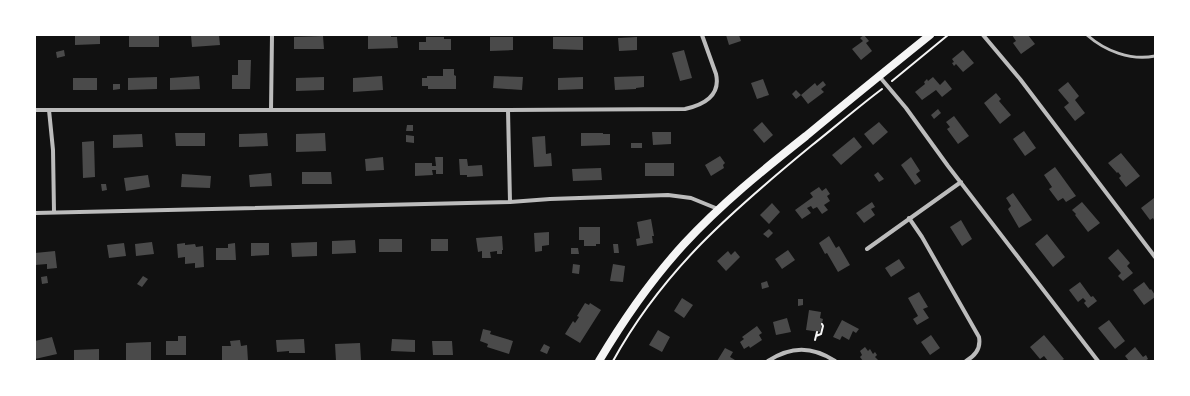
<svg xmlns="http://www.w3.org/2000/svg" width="1190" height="396" font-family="'DM Sans',sans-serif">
<rect width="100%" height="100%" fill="#111"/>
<path fill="#4a4a4a" d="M75,35H100V44L75,45Z
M129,35H159V47H129Z
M191,35H219L220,45L192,47Z
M391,35V37H397L398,48L368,49V36Z
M726,35H739L741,41L729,45Z
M864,35L869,41L866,43L872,51L861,60L852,49L863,41L860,38Z
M1012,35H1028L1035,44L1021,54L1013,43L1016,41Z
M323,36L324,49H294V37Z
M426,37H444V39H451V50H419V42H426Z
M490,37H513V50L490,51Z
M553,37H583V50L553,49Z
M637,37V50L619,51L618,38Z
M64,50L65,56L57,58L56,52Z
M684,50L692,78L680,81L672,53Z
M963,50L974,63L963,72L956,64L954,66L952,63L954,62L952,59Z
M238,60H251L250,89H232V75H238Z
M443,69H454V75L456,76V89H428V86H422V78H427V76H443Z
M199,76L200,89L170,90V78Z
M382,76L383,90L353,92V78Z
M494,76L523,77L522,90L493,88Z
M644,76V87L636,88V89L615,90L614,77Z
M157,77V89L128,90V78Z
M324,77V90L296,91V78Z
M583,77V89L558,90V78Z
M933,77L940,85L945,80L952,89L942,97L936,90L922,100L915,92L925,84L924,82L927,79L928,81Z
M73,78H97V90H73Z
M763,79L769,95L757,99L751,83Z
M823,81L826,85L821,89L824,92L808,104L801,95L815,83L817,86Z
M1068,82L1079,96L1075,100L1085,113L1075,121L1064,107L1069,103L1058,90Z
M113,84H120V89L113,90Z
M796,90L801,95L796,99L792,94Z
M996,93L1001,99L999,101L1011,115L1000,124L984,103Z
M938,109L941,113L934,119L931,115Z
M954,116L969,136L958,144L947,129L950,127L946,122Z
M762,122L773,135L764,143L753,130Z
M879,122L888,132L873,145L864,134Z
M407,125H413V131H406Z
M1024,131L1036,148L1025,156L1013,139Z
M652,132H671V144L653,145Z
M175,133H205V146H176Z
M267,133L268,146L239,147V134Z
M325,133L326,151L296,152V134Z
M581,133H603V134H610V145L581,146Z
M142,134L143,147L113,148V135Z
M406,135L414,136V143L406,142Z
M545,136L546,154L551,153L552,166L534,167L532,137Z
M854,137L862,147L841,165L832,155Z
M94,141L95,177L83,178L82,142Z
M631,143H642V148H631Z
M1121,153L1140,176L1126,187L1119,178L1121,176L1118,172L1117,173L1108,163Z
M720,156L725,163L723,165L724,168L711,176L705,165Z
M383,157L384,170L366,171L365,159Z
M435,157H443V174H436V170H432L433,175L415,176V163H432V166H436Z
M911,157L920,171L916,174L921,181L915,185L901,165Z
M459,159H467L468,166L482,165L483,176L467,177V175H460Z
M645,163H674V176H645Z
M1055,167L1076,196L1066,202L1063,198L1058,201L1049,189L1052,187L1044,175Z
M601,168L602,180L573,181L572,169Z
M302,172H331L332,184H302Z
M878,172L884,179L879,182L874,175Z
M271,173L272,186L250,187L249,175Z
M182,174L211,176L210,188L181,187Z
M148,175L150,187L126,191L124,178Z
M101,184H106L107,190L102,191Z
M819,187L822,191L826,188L830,194L827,196L830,201L824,205L828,210L822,214L817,207L813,209L811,206L807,208L811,213L802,219L795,210L813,197L810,193Z
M1013,193L1032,220L1019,228L1008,209L1011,206L1006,198Z
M1154,198L1155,200V222L1153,218L1150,220L1141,208Z
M872,202L875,207L871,209L875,215L864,223L856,213Z
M1082,202L1100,223L1088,232L1075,215L1076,214L1072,210Z
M772,203L780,212L769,224L760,215Z
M651,219L654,236H652L653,243L637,246L636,239L640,238L637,222Z
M961,220L972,239L962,246L950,227Z
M579,227H600V244H596V246H584V240H579Z
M769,229L773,233L768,238L763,234Z
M549,232V245L542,246V251L535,252L534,233Z
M1047,234L1065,257L1053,267L1035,244Z
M502,236L503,250H502V254H497V251L490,252L491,258H482V251L478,252L476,238Z
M829,236L836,248L839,246L850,265L838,272L827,253L825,254L819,243Z
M379,239H402V252H379Z
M431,239H448V251H431Z
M355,240L356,253L332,254V241Z
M152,242L154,254L136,256L135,244Z
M317,242V256L292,257L291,243Z
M124,243L126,256L109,258L107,245Z
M185,243V245L195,244L196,247L203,246L204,267L195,268V263L185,264V257L178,258L177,244Z
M235,243L236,260H216V248H228V244Z
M251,243H269V255L251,256Z
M613,244H618L619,253H614Z
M571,248H578L579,254H571Z
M1118,249L1130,263L1127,266L1133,273L1123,281L1118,276L1121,273L1108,258Z
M788,250L795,260L782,269L775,259Z
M55,251L57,268L47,269V264L35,265V253Z
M728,251L731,255L735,251L740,257L726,271L717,261Z
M899,259L905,268L891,277L885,268Z
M573,264L580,265L579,274L572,273Z
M613,264L625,266L623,282L610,281Z
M47,276L48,283L42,284L41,277Z
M143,276L148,279L142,287L137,284Z
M767,281L769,287L762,289L761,283Z
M1080,282L1091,297L1093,296L1097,301L1088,308L1084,303L1086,301L1083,298L1078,302L1069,290Z
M1144,282L1150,290L1151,289L1155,295V297L1144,305L1133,290Z
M919,292L928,307L923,309L929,318L917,325L913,319L918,316L908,298Z
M682,298L693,305L684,318L674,311Z
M798,299H803V305L798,306Z
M585,303L589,305L590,303L601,310L580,343L565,334L573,321L575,323L579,317L577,316Z
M809,310L821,312L820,318L823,319L820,332L806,330Z
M787,318L791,332L776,335L773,322Z
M842,320L859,329L856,333L853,331L849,340L842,336L840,340L833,337Z
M1109,320L1125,341L1115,349L1098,328Z
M757,326L762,333L759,335L762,340L750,348L749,346L744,349L740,342L744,339L742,337Z
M483,329L491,331L490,334L513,341L509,354L487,347L488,344L480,341Z
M658,330L670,337L662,352L649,345Z
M931,335L940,348L930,355L921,342Z
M1044,335L1064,359L1061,361H1048L1044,356L1040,359L1030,347Z
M178,336H186V355H166V341H178Z
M52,337L57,354L35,359V341Z
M304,339L305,353H289V351L277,352L276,340Z
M392,339L415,340V352L391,351Z
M240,340L241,346L247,345L248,361H222V346H231L230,341Z
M432,341H452L453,355H433Z
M151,342V360L126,361V343Z
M360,343L361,360L336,361L335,344Z
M544,344L550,347L547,354L540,351Z
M865,347L868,351L870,349L873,354L875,352L877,355L875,357L879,361H863L860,357L862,355L860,351Z
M1135,347L1143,357L1146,355L1148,359L1145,361H1129L1125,356Z
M725,348L733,352L730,357L735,360L734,361H717Z
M99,349V361H74V350Z"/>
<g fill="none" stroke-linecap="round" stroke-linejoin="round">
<path stroke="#f5f5f5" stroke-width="2" d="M892,81L948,35
M816,336L821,334L823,326L822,324
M815,340L817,332
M613,361C663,270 732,211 811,146C835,127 858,107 882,89"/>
<path stroke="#bcbcbc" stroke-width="3" d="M1087,35C1105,51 1131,61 1155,56"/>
<path stroke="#bcbcbc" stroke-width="4" d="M983,35L1020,79L1155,257
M879,76L906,108L948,166L1098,361
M35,110H508L685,109C703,105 721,96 716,74L702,35
M49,110L53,150L54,212
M271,110L272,35
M508,110L510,202
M35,213L510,202L550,199L668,195L691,198L718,209
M909,218L922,237L979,337C981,348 975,356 966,361
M867,249L961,182
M768,361C791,346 812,346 835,361"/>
<path stroke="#f5f5f5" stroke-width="8" d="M599,361C624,319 651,280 684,244C721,204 763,170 806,136C847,102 889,68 930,35"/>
</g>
<rect width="1190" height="396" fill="none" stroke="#ffffff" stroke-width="72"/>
</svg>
